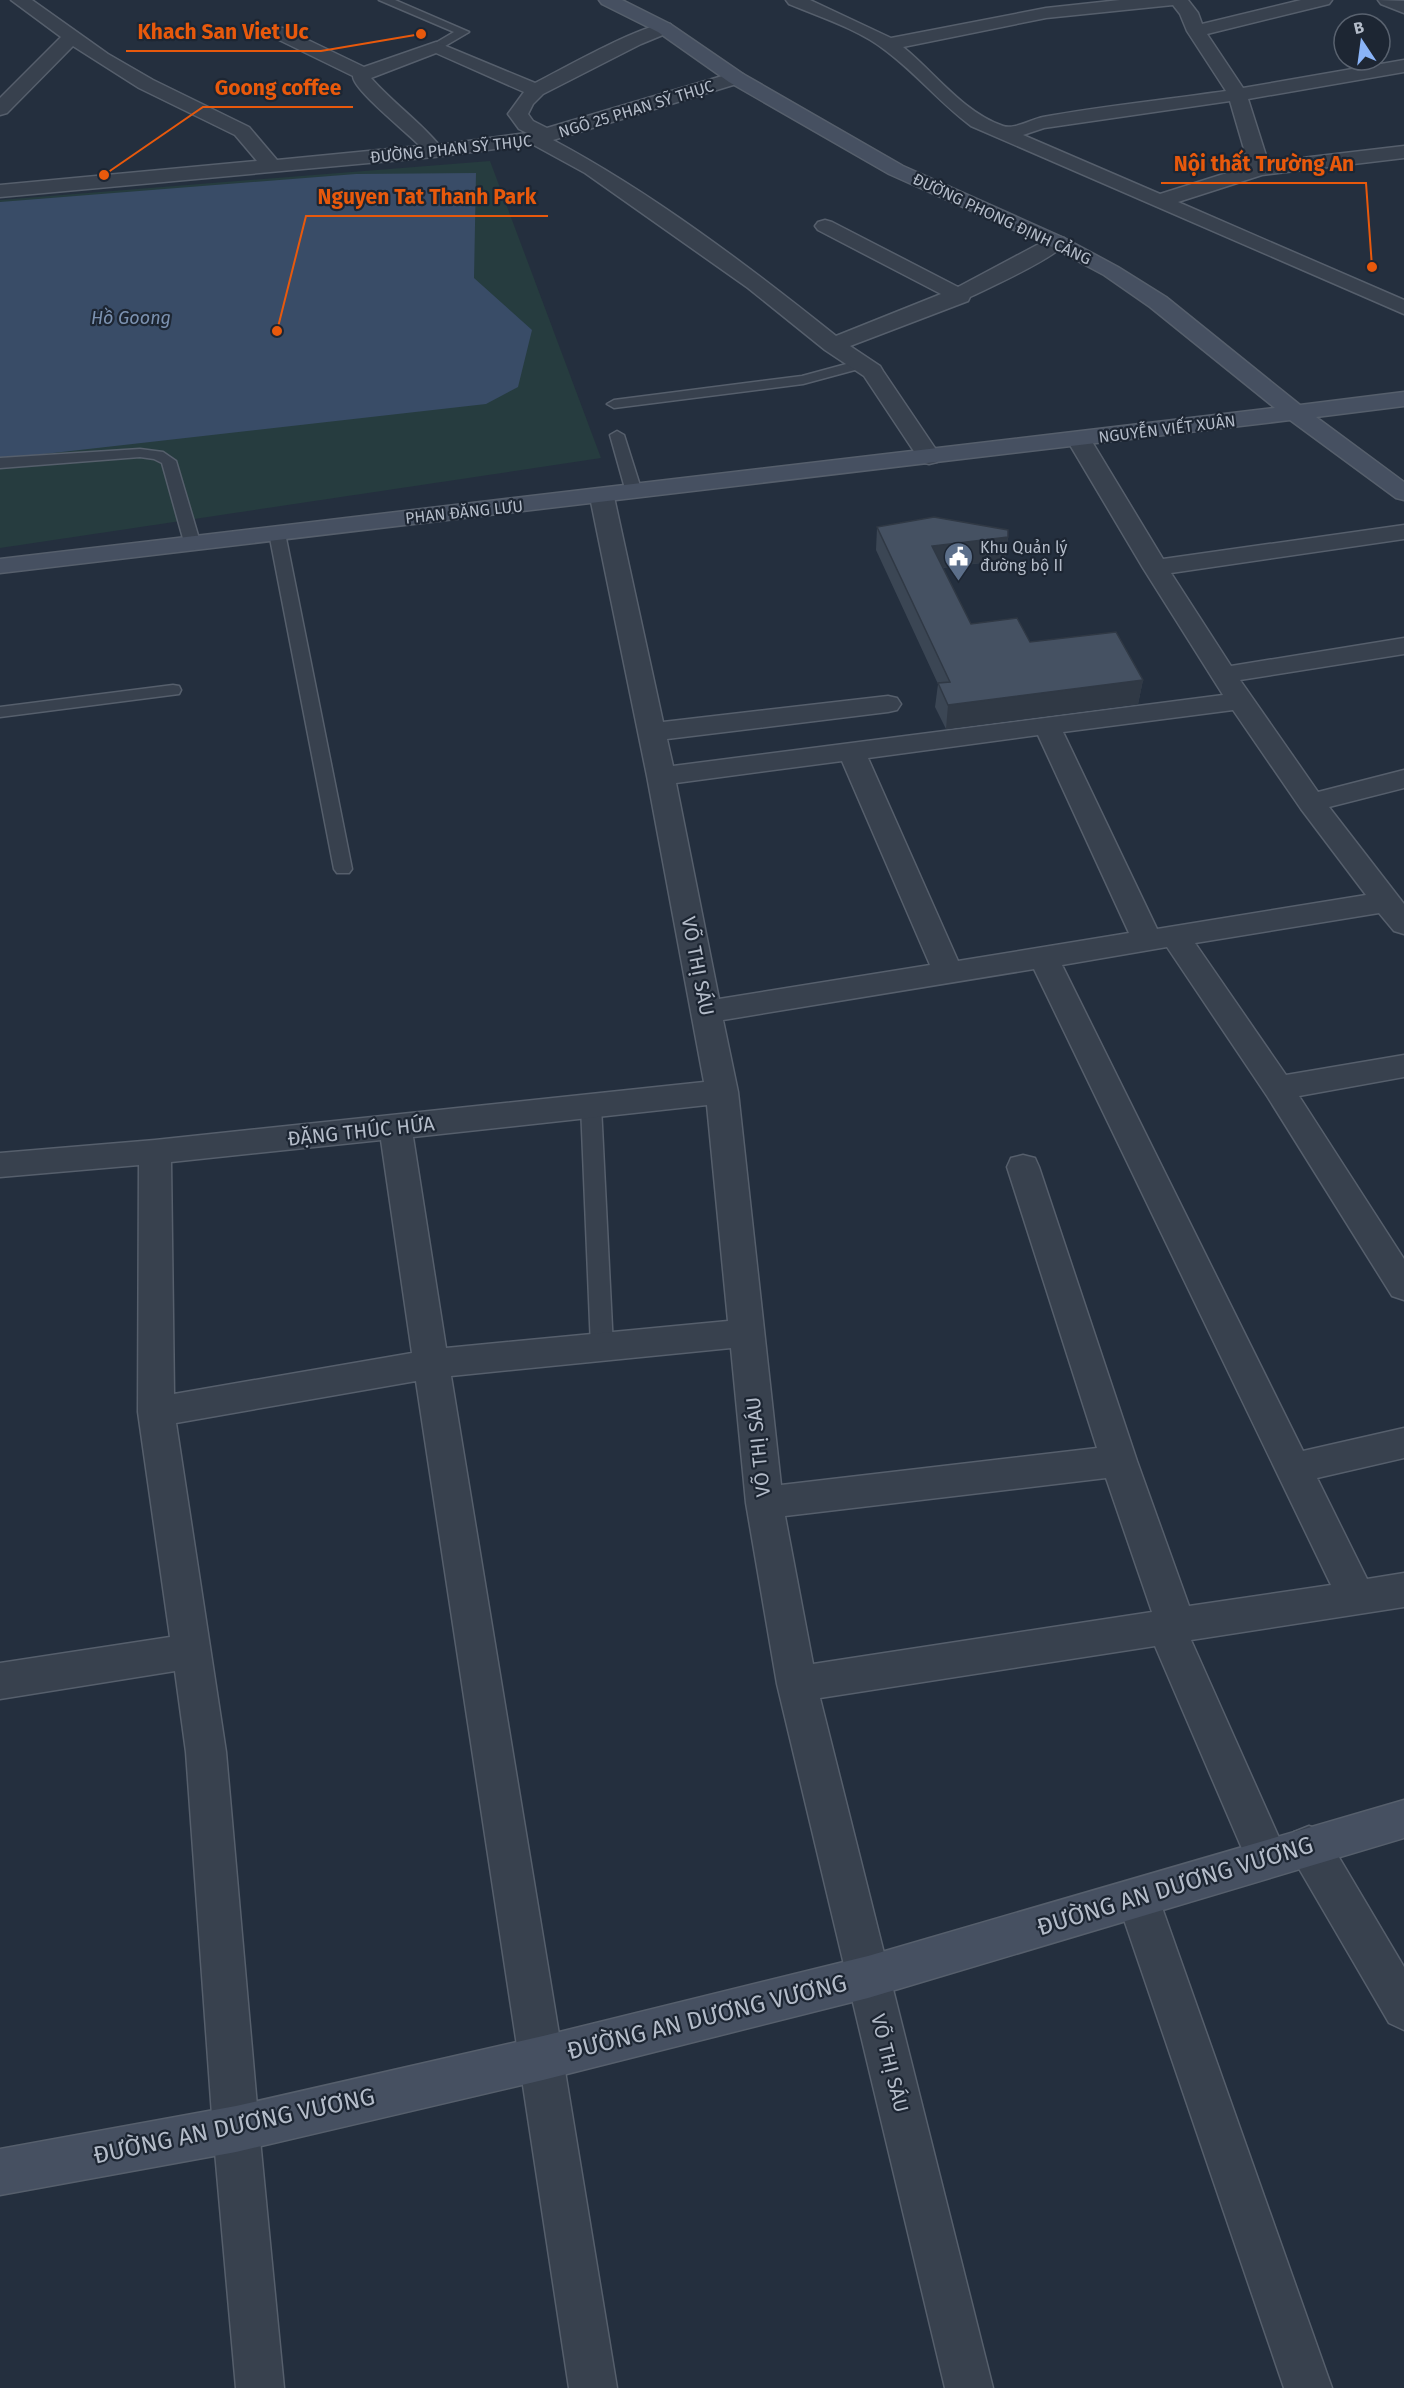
<svg xmlns="http://www.w3.org/2000/svg" width="1404" height="2388" font-family="'Fira Sans',sans-serif">
<rect width="100%" height="100%" fill="#242f3e"/>
<path fill="#263c3f" d="M490,161L601,458L0,548V200Z"/>
<path fill="#394c67" d="M476,173L474,278L532,330L518,387L486,404L0,459V202L356,174Z"/>
<g fill="none" stroke-linecap="round" stroke-linejoin="round">
<defs>
<path id="lane" d="M379,0H395L469,32L440,49H432V45L454,32Z
M861,360L868,364L866,367L803,384L614,408L607,404L614,400L802,376Z
M617,431L624,435L642,492L639,495L634,497L626,492L610,435Z
M140,449L163,452L176,461L200,542L198,545L192,547L184,542L162,463L154,459L140,457L0,468V458Z
M277,528L285,533L352,869L349,873H337L334,869L269,533Z
M173,685L179,686L181,690L179,694L0,717V707Z
M591,1099L598,1101L601,1106L613,1347L610,1353L602,1356L594,1353L591,1347L581,1106L584,1101Z"/>
<path id="street" d="M11,0H32L108,54L153,80L249,127L277,160L420,146C408,133 352,89 353,76L271,36L268,32L271,28H283L364,67L436,42L535,83C559,71 650,19 670,24L673,28L670,32L641,44L543,94L533,104L528,114L533,121L547,128L729,74H743L745,78L743,82L553,140C654,194 747,265 836,336L941,294L818,230L815,226L818,222L825,220L832,222L958,287L1050,238L1057,236L1064,238L1067,242C1057,257 989,288 970,297L968,301L850,346L880,366L883,371L941,457L937,462L929,464L921,462L864,376L825,350L748,288L585,173L532,144L434,157L0,197V185L257,161L235,135L139,88L73,46L7,113L0,115V98L61,37ZM436,53L524,92L508,114L519,129L527,133L439,145C418,120 392,102 371,78Z
M786,0H810L891,38L1046,8L1120,0H1188L1198,13L1202,24L1301,0H1332L1329,4L1207,34L1243,88L1404,60V72L1248,99L1268,162L1404,146V158L1262,175L1178,202L1404,300V314L971,126C940,103 916,73 885,50C858,29 820,17 789,4ZM1173,5L1180,14L1187,31L1226,91C1165,100 1103,106 1043,117C1032,119 1014,130 1003,126C963,112 935,73 903,47L1046,18ZM1230,101L1249,166L1160,194L1023,135L1044,128Z
M1378,0L1404,1V13L1381,4Z
M1079,433L1087,435L1091,440L1163,559L1404,525V539L1171,573L1231,666L1404,638V654L1240,680L1318,792L1404,770V788L1329,807L1404,904V934L1394,931L1379,913L1195,943L1286,1075L1404,1055V1077L1299,1096L1404,1259V1300L1392,1296L1267,1096L1167,947L1062,965L1303,1451L1404,1428V1458L1317,1478L1367,1579L1404,1573V1607L1191,1640L1288,1858L1282,1872L1267,1878L1252,1872L1155,1646L820,1698L993,2388H945L777,1684L746,1503L731,1348L451,1376L617,2388H569L416,1381L176,1423L226,1752L259,2129L284,2388H236L213,2129L186,1752L175,1671L0,1699V1663L170,1637L138,1412L139,1165L0,1177V1153L155,1140L704,1082L647,776L590,497L594,492L602,490L610,492L614,497L663,722L888,696L897,698L901,704L897,710L888,712L667,739L673,766L1223,695L1143,568L1067,440L1071,435ZM1233,710L1301,809L1366,895L1157,929L1063,732ZM1038,735L1129,933L958,961L868,758ZM842,761L930,965L719,999L676,783ZM1034,969L1331,1585L1189,1606L1137,1461L1039,1167L1035,1158L1023,1155L1011,1158L1007,1167L1097,1448L781,1485L738,1092L723,1020ZM707,1105L728,1321L446,1348L413,1137ZM381,1140L412,1353L174,1394L171,1162ZM1106,1478L1152,1612L813,1664L785,1516Z
M1309,1826L1324,1832L1404,1967V2030L1389,2023L1294,1860L1288,1846L1294,1832Z
M1138,1879L1153,1885L1159,1899L1332,2388H1284L1117,1899L1123,1885Z"/>
<path id="secondary" d="M599,0H622L670,24L743,74L903,166L1064,238L1118,267L1166,297L1300,405L1404,392V406L1316,417L1404,482V500L1396,498L1290,420L0,573V559L1275,408L1150,307L1104,275L1050,246L889,174L729,82L658,32L602,4Z
M1404,1800V1838L868,1998L543,2080L236,2152L0,2195V2149L236,2106L543,2036L868,1956Z"/>
</defs>
<use href="#lane" stroke="#565f6c" stroke-width="3"/>
<use href="#street" stroke="#565f6c" stroke-width="3"/>
<use href="#secondary" stroke="#565f6c" stroke-width="3"/>
<use href="#lane" fill="#38414e" fill-rule="evenodd"/>
<use href="#street" fill="#38414e" fill-rule="evenodd"/>
<use href="#secondary" fill="#465061" fill-rule="evenodd"/>
</g>
<path fill="#3b4654" d="M877,527L1008,537L1005,560L942,568L971,624L1030,642L1143,680L1138,704L946,729L935,707L938,684L876,550Z"/>
<path fill="#303945" d="M1008,537L1005,560L930,569L932,546Z
M1143,680L1138,704L946,729L948,705Z"/>
<path fill="#455162" stroke="#303945" stroke-width="1.5" d="M934,517L1008,530V537L932,546L971,624L1017,618L1030,642L1116,632L1143,680L948,705L938,683L950,682L877,527Z"/>
<defs>
<symbol id="civic-pin" viewBox="-11 -11 22 30"><path d="M0 17L-7.5 6A9.5 9.5 0 1 1 7.5 6Z" fill="#5c6f8a" stroke="#1d2633"/><path d="M-.6-6.5H3V-4.5H.6V-3L4-1V1h2V6H-6V1h2V-1L-.6-3ZM-1.2 2.5V6h2.4V2.5Z" fill="#fff"/></symbol>
</defs>
<g fill-rule="evenodd">
<use href="#civic-pin" x="942" y="540" width="33" height="45"/>
</g>
<g text-anchor="middle" dominant-baseline="central" stroke-width="4.5" stroke-linejoin="round" paint-order="stroke">
<g font-size="16" fill="#b4bcc9" stroke="#1d2633">
<text transform="translate(636 109) rotate(-17)">NGÕ 25 PHAN SỸ THỤC</text>
<text transform="translate(451 149) rotate(-6)">ĐƯỜNG PHAN SỸ THỤC</text>
<text transform="translate(1002 219) rotate(25)">ĐƯỜNG PHONG ĐỊNH CẢNG</text>
<text transform="translate(1167 429) rotate(-7)">NGUYỄN VIẾT XUÂN</text>
<text transform="translate(464 512) rotate(-6)">PHAN ĐĂNG LƯU</text>
</g>
<g font-size="16" fill="#b4bcc9" stroke="#1d2633" text-anchor="start">
<text x="980" y="547">Khu Quản lý<tspan x="980" dy="18">đường bộ II</tspan></text>
</g>
<g font-size="18" font-style="italic" fill="#7c92b1" stroke="#1d2633">
<text x="131" y="318">Hồ Goong</text>
</g>
<g font-size="20" fill="#b4bcc9" stroke="#1d2633">
<text transform="translate(698 966) rotate(79)">VÕ THỊ SÁU</text>
<text transform="translate(361 1131) rotate(-6)">ĐẶNG THÚC HỨA</text>
<text transform="translate(758 1447) rotate(-96)">VÕ THỊ SÁU</text>
<text transform="translate(890 2063) rotate(76)">VÕ THỊ SÁU</text>
</g>
<g font-size="24" fill="#b4bcc9" stroke="#1d2633">
<text transform="translate(1175 1886) rotate(-17)">ĐƯỜNG AN DƯƠNG VƯƠNG</text>
<text transform="translate(707 2017) rotate(-14)">ĐƯỜNG AN DƯƠNG VƯƠNG</text>
<text transform="translate(234 2126) rotate(-12)">ĐƯỜNG AN DƯƠNG VƯƠNG</text>
</g>
</g>
<path fill="none" stroke="#e8590c" stroke-width="2" d="M421 34L321 51H126M104 175L203 107H353M1372 267L1366 183H1161M277 331L306 216H548"/>
<g fill="#e8590c" stroke="#1d2633" stroke-width="2">
<circle cx="421" cy="34" r="6"/>
<circle cx="104" cy="175" r="6"/>
<circle cx="1372" cy="267" r="6"/>
<circle cx="277" cy="331" r="6"/>
</g>
<g font-size="21" text-anchor="middle" font-weight="bold" fill="#e8590c" stroke="#1d2633" stroke-width="4.5" stroke-linejoin="round" paint-order="stroke">
<text x="223" y="39">Khach San Viet Uc</text>
<text x="278" y="95">Goong coffee</text>
<text x="1264" y="171">Nội thất Trường An</text>
<text x="427" y="204">Nguyen Tat Thanh Park</text>
</g>
<g transform="translate(1362 42) rotate(347)"><circle r="28" fill="#1d2633" stroke="#59626f" stroke-width="1.5"/>
<path d="M0-4.5L10 22L0 15L-10 22Z" fill="#8ab4f8"/>
<text y="-9" font-size="16" font-weight="bold" text-anchor="middle" fill="#b4bcc9">B</text>
</g>
</svg>
